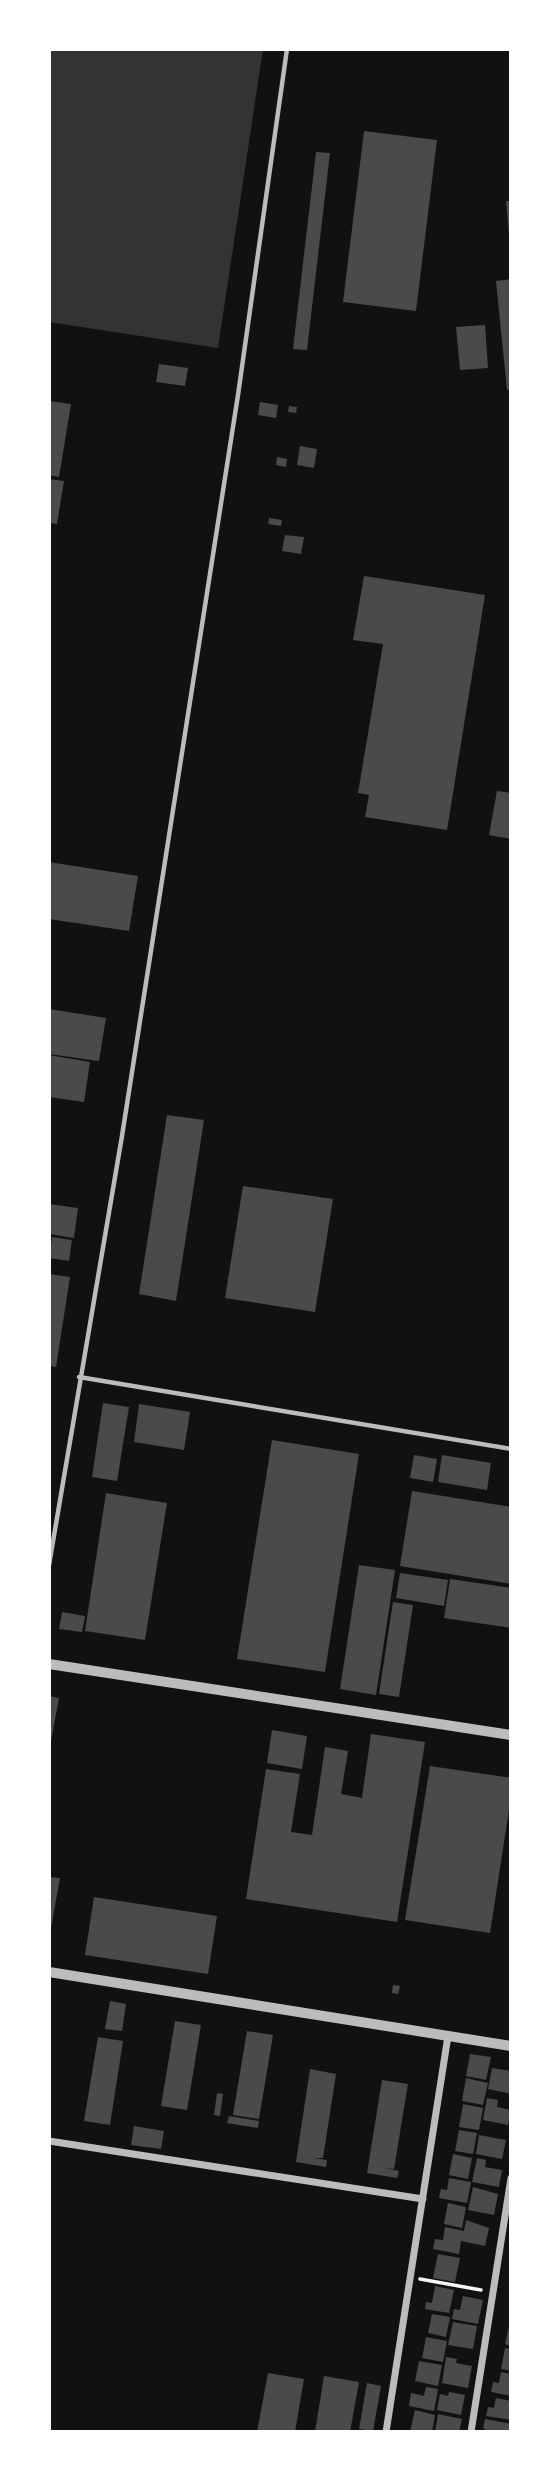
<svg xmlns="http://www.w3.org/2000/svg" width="560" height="2481" font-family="Bitter,serif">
<rect width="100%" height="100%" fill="#111"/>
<path fill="#333" d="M49,49H263L218,348L49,322Z"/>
<path fill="#4a4a4a" d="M364,131L437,140L416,311L343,302Z
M316,152L330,153L307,350L293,349Z
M506,201H511V235H509Z
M511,279V389L507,390L496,281Z
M485,325L488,368L460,370L456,327Z
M159,364L188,368L185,386L156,382Z
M49,401L71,404L59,477L49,475Z
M260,402L278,405L276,418L258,415Z
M289,406L297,407L296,413L288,412Z
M300,446L317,449L314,468L297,465Z
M277,457L287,459L286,467L276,465Z
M49,479L64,481L57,524L49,523Z
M269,518L282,520L281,526L268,524Z
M285,535L304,537L301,554L282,551Z
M364,576L485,595L447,830L365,817L369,795L358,793L383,644L353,640Z
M497,791L511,793V839L489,835Z
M49,862L138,876L129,931L49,919Z
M49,1009L106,1018L99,1061L49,1054Z
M49,1055L90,1062L84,1102L49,1097Z
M167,1115L204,1120L176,1301L139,1294Z
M243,1186L333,1199L315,1312L225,1298Z
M49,1204L78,1208L74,1238L49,1234Z
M52,1237L72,1240L69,1261L49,1258Z
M49,1274L70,1277L56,1367L49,1366Z
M103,1403L129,1407L117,1481L92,1477Z
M139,1404L190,1412L184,1450L134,1442Z
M272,1440L359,1454L325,1672L237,1659Z
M414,1455L437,1459L433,1482L410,1478Z
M442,1455L491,1463L487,1490L438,1482Z
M412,1491L511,1507V1584L400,1566Z
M106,1493L167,1503L145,1640L85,1631Z
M359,1565L395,1570L376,1695L340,1689Z
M400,1573L448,1580L444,1606L396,1598Z
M450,1579L511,1588V1628L444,1618Z
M393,1602L413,1605L399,1697L379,1694Z
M62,1612L85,1616L82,1632L59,1629Z
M49,1696L59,1698L50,1747H49Z
M272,1730L307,1736L302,1769L267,1763Z
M371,1734L425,1742L397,1922L246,1899L266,1769L300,1774L291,1832L312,1835L325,1747L348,1751L341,1794L362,1798Z
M430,1766L511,1778V1797L490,1933L405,1920Z
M49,1877L60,1878L50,1934H49Z
M94,1897L217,1916L208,1974L85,1955Z
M393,1985L400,1986L398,1994L392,1993Z
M110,2001L126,2004L122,2031L105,2029Z
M175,2021L201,2025L187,2110L161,2106Z
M247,2031L273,2035L259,2119L233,2115Z
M98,2037L123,2041L110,2125L84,2121Z
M470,2054L491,2057L486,2080L466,2076Z
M492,2068L511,2071V2094L488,2089Z
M310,2069L336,2074L323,2158H314L327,2160L326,2167L296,2162Z
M466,2078L488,2083L483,2105L462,2101Z
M382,2080L408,2084L394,2169L385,2168L399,2171L397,2178L367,2173Z
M217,2093L223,2094L220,2116L214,2115Z
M487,2098L498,2100L497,2107L511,2110L508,2125L483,2120Z
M463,2104L483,2108L479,2130L459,2127Z
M229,2116L259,2121L258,2128L227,2123Z
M134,2126L164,2131L161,2149L131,2145Z
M459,2130L477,2133L473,2154L455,2151Z
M479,2135L506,2140L502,2159L476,2154Z
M453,2154L472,2158L468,2179L449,2175Z
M477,2158L486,2160L485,2167L502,2170L499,2187L472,2182Z
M449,2178L471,2182L467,2203L439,2198L441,2189L447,2190Z
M473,2187L498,2194L494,2215L468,2210Z
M448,2203L466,2207L462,2228L444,2224Z
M466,2220L489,2228L485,2246L461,2241L459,2254L433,2249L435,2239L443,2240L445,2227L464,2231Z
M438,2254L460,2258L455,2282L433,2278Z
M435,2286L454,2290L449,2313L425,2309L426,2302L432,2303Z
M463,2296L483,2300L478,2324L452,2319L454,2309L460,2310Z
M432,2314L450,2317L446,2337L428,2333Z
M453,2322L477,2326L473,2349L448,2345Z
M510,2322H511V2346L505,2344Z
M426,2337L447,2341L443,2362L422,2358Z
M505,2348L511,2349V2371L501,2369Z
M446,2357L457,2359L456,2363L472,2366L468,2388L442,2383Z
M419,2361L442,2365L438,2386L415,2381Z
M501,2372L511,2374V2396L491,2392L493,2382L499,2383Z
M268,2373L304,2379L295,2432H257Z
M324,2376L359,2382L350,2432H315Z
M367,2383L381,2386L373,2431L359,2429Z
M426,2387L438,2389L434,2411L409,2406L411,2393L424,2396Z
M449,2392L465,2395L461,2415L437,2410L440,2394L448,2396Z
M496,2398L511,2401V2420L486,2416L488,2407L494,2408Z
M415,2410L435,2415L432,2432H410Z
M438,2414L462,2419L459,2432H435Z
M485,2419L511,2424V2432H489L483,2428Z"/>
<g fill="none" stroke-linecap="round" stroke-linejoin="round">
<path stroke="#f5f5f5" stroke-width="3.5" d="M420,2279L481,2290"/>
<path stroke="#bcbcbc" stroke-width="4.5" d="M79,1377L511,1449
M49,1565L122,1136L238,395L287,49"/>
<path stroke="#bcbcbc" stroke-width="7" d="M49,2141L423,2199
M386,2432L448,2036
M471,2432L511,2178"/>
<path stroke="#bcbcbc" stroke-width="10" d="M49,1664L511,1735
M49,1972L511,2046"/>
</g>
<rect width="560" height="2481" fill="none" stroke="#ffffff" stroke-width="102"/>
</svg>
